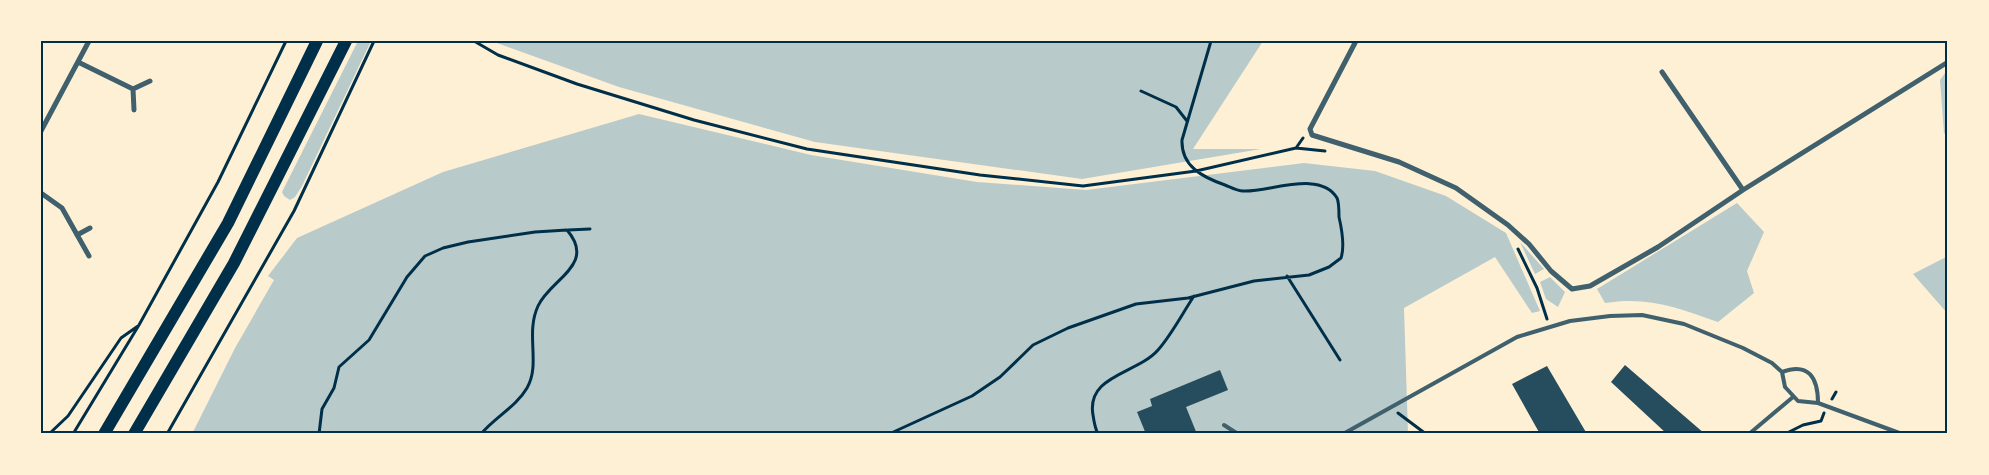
<svg xmlns="http://www.w3.org/2000/svg" width="1989" height="475" font-family="'Golos Text',sans-serif">
<rect width="100%" height="100%" fill="#fdf0d5"/>
<path fill="#b9caca" d="M358,41H371L302,186L295,197L290,200L284,196L282,192Z
M491,41H1263L1193,149H1261L1082,179L815,142L619,87Z
M1948,69V137L1944,133L1940,80Z
M639,114L811,155L977,182L1086,190L1304,163L1375,171L1446,196L1506,233L1540,311L1532,313L1495,257L1404,308L1408,434H192L235,348L274,280L268,276L297,238L443,172Z
M1737,203L1764,232L1747,271L1754,293L1718,322C1678,308 1649,296 1605,303L1597,289Z
M1520,242L1544,269L1535,274Z
M1946,257H1948V314L1913,274Z
M1550,277L1565,292L1558,307L1546,299L1540,282Z"/>
<path fill="#264d5e" d="M1625,365L1705,434H1667L1611,382Z
M1547,366L1587,434H1540L1512,384Z
M1220,370L1228,390L1186,407L1197,434H1146L1137,412L1152,406L1150,399Z"/>
<g fill="none" stroke-linecap="round" stroke-linejoin="round">
<path stroke="#003049" stroke-width="3" d="M474,41L498,55L577,84L694,120L807,149L980,175L1083,186L1196,171L1296,148L1325,151
M1141,91L1176,107L1187,121
M1296,148L1303,138
M568,230L590,229
M1518,249L1537,288L1547,319
M1287,276L1340,360
M1832,399L1836,392
M1398,413L1426,434
M49,434L68,416L121,338L138,326
M73,434L139,325L218,182L286,41
M167,434L294,211L374,41
M319,434L322,409L334,388L339,367L369,340L407,277L425,256L443,248L468,242L535,232L567,230C597,265 550,279 538,306C525,334 541,364 527,388C516,407 495,417 481,434
M889,434L972,396L1000,377L1033,345L1068,328L1136,304L1188,298L1254,281L1309,275L1329,267L1341,258C1345,246 1342,230 1339,217C1339,211 1339,202 1337,198C1320,169 1267,193 1243,191C1237,191 1230,187 1225,185C1202,177 1181,166 1182,140L1211,41
M1098,434C1095,428 1094,422 1093,415C1086,375 1137,374 1158,350C1172,334 1182,314 1194,296
M1785,434L1803,425L1821,421L1824,413"/>
<path stroke="#3f606c" stroke-width="4" d="M1782,372C1809,362 1818,378 1818,403
M1224,425L1238,434
M1343,434L1517,337L1570,321L1610,316L1642,315L1684,324L1743,348L1772,363L1782,372L1785,387L1798,401L1818,403L1902,434
M1749,434L1793,397"/>
<path stroke="#3f606c" stroke-width="5" d="M1356,41L1310,129L1312,135L1399,162L1456,188L1508,225L1529,244L1551,271L1572,289L1590,286L1658,247L1743,190L1948,62
M78,62L133,89L134,110
M1662,72L1743,190
M133,89L150,81
M41,131L89,41
M41,193L62,208L89,256
M77,235L90,228"/>
<path stroke="#003049" stroke-width="12" d="M104,434L228,223L317,41
M134,434L234,263L346,41"/>
</g>
<rect width="1989" height="475" fill="none" stroke="#fdf0d5" stroke-width="85"/>
<rect x="42" y="42" width="1904" height="390" fill="none" stroke="#003049" stroke-width="2"/>
</svg>
